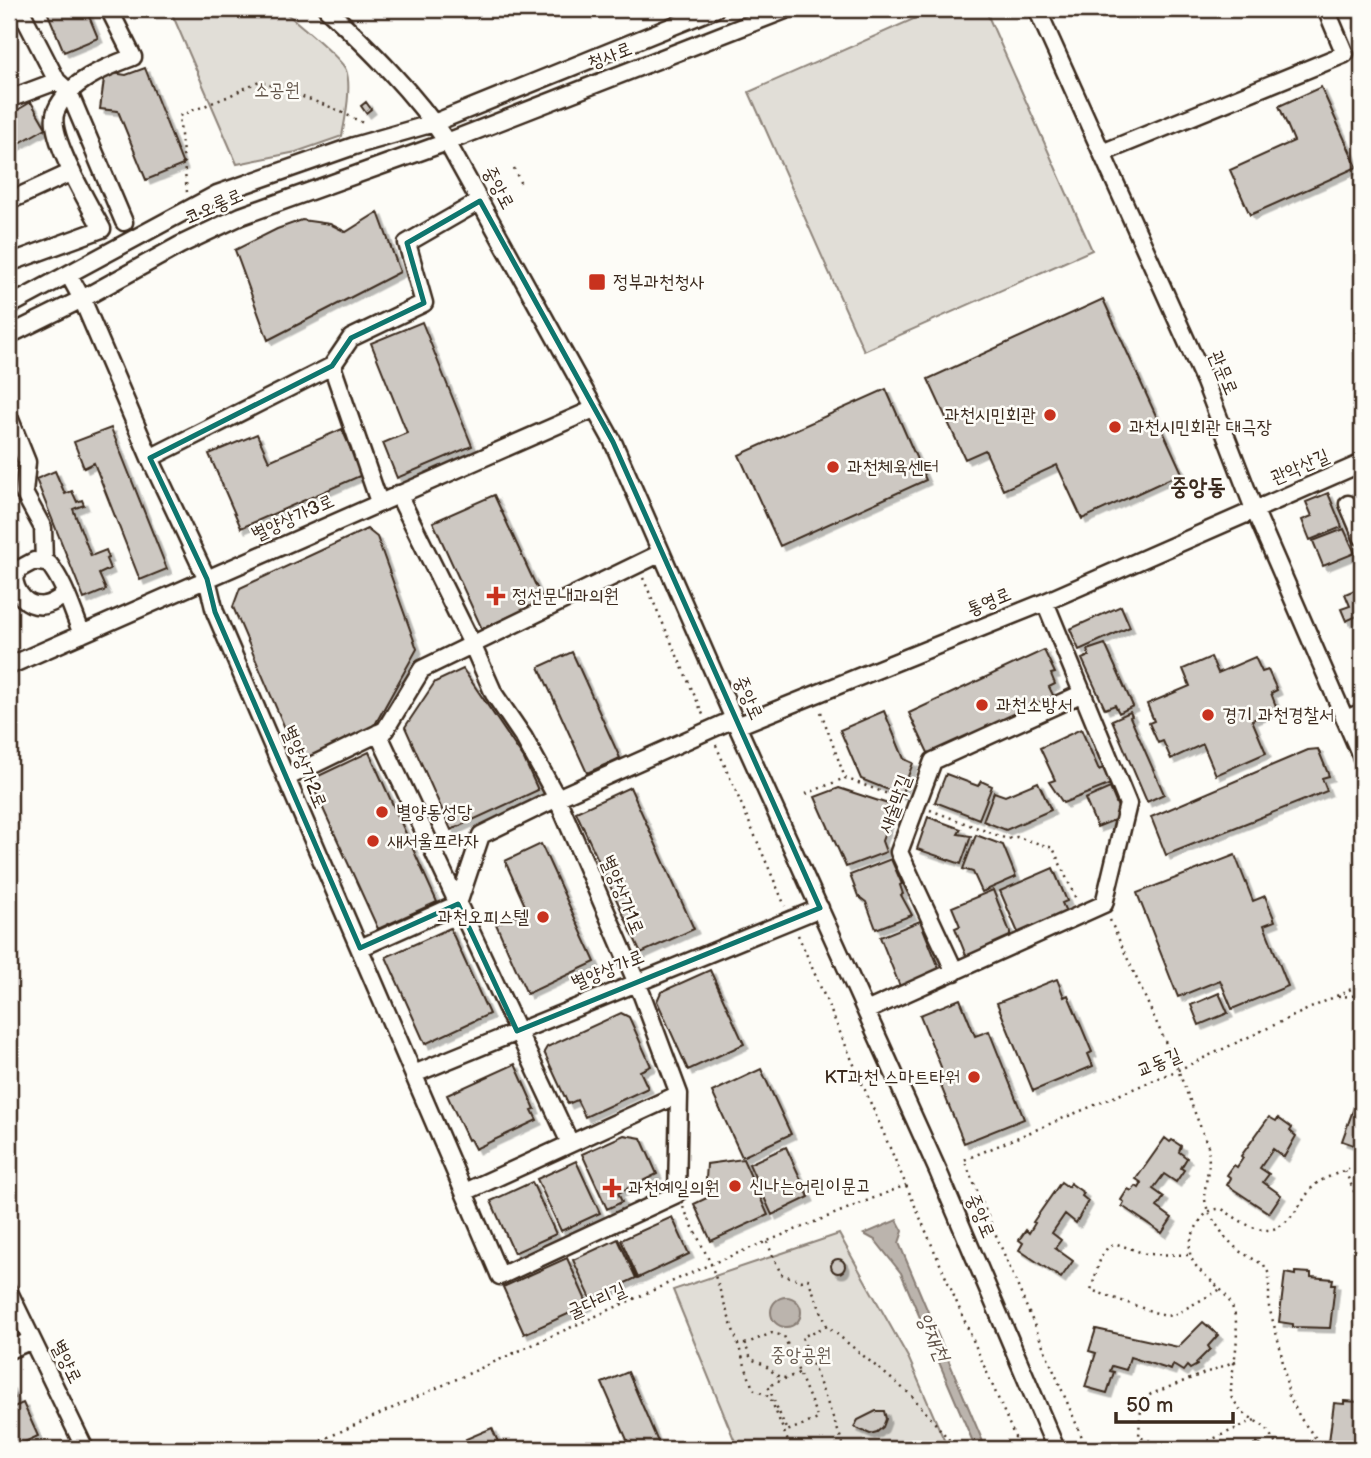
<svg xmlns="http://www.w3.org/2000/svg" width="1371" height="1458" font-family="'Balsamiq Sans','Poor Story',sans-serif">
<defs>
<filter id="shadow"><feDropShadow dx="4.5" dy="4.5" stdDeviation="0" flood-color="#0004"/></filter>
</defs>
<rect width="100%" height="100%" fill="#fdfcf7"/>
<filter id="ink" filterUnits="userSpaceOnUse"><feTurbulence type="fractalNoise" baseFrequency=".0143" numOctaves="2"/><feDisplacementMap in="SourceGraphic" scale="14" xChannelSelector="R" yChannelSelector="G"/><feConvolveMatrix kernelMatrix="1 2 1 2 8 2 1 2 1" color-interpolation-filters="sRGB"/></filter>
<g filter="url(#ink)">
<path fill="#e1ded7" stroke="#8e847a" stroke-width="2" d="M170,9H281C294,20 341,57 346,70C352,86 345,120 342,136L296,152L237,164Z
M936,9H985L1092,250L864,351L749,92Z
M839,1234L909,1359L948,1449H738L673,1290Z"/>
<path fill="#bbb4ad" stroke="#887d74" stroke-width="2" d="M897,1220L903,1231L899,1243L986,1449H976L901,1273L875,1240L864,1234Z
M771 1312a15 15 0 1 1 30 0a15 15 0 1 1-30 0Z"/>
<path fill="#cdc8c2" stroke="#3b2a1e" stroke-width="2" filter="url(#shadow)" d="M46,9H86L98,38L64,52Z
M145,68L183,165L146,180L118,111L100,109L105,72L126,75Z
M1321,87L1357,167L1250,215L1230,170L1294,141L1279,106Z
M31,102L46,128L9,149V115Z
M366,102L371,109L366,113L361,106Z
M378,212L400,272L268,340L235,250L277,229L302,220L330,224L346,232Z
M1103,299L1182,473L1082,519L1057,465L1003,490L985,450L965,459L928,379Z
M422,322L472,446L397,478L383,443L407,433L371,343Z
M886,389L926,480L780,546L739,455Z
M111,428L167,569L140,580L94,463L84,468L74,442Z
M342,429L362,475L241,528L209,454L257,434L269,461Z
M9,442L16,461L9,464Z
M55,471L65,494L72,491L77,502L82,500L84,505L73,509L91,556L106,550L109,558L106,559L110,569L99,574L106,590L84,599L36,479Z
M1362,485V504L1356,488Z
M1328,493L1342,527L1310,540L1302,520L1312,516L1306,502Z
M494,495L543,601L482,629L433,522Z
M367,529L377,537L417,649L372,730L299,761L233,607L240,588Z
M1344,529L1355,553L1323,566L1313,541Z
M1362,587V614L1346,621L1341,609L1350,606L1345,594Z
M1121,606L1130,627L1079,650L1070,629Z
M1105,644L1133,706L1119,713L1115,705L1105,709L1082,659L1089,656L1087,650Z
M1044,650L1055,673L1051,674L1055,684L1049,687L1054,697L929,755L909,713Z
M572,652L620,758L587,773L539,667Z
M1211,657L1218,673L1255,657L1262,672L1268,670L1277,690L1271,693L1277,709L1252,720L1266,753L1216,775L1203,744L1171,759L1163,741L1158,743L1149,723L1154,721L1147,704L1190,686L1183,669Z
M463,669L524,759L538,790L451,830L405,727L435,682Z
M884,711L904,759L913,763L901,795L861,779L840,730Z
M1130,712L1132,716L1130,717L1164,794L1147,802L1112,720Z
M1081,729L1099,770L1103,768L1111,784L1063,803L1049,782L1055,780L1040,748Z
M1318,749L1329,776L1322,778L1327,791L1166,855L1151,817L1308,750Z
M369,752L437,902L378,929L310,780Z
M946,774L978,786L981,781L992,786L979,819L935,802Z
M1038,782L1051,810L1006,830L983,821L994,792L1005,796Z
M630,787L694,929L641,953L576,812Z
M839,788L894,806L882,841L886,852L846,867L815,797Z
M1110,788L1122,817L1097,827L1085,799Z
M928,817L961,829L958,834L971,836L961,864L917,849Z
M976,835L1003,845L1016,877L982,892L973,872L963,869Z
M541,844L595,962L527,994L496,924L527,910L505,861Z
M1235,855L1253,901L1265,896L1275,921L1264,925L1288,986L1232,1009L1220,980L1178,997L1137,893Z
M891,859L902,884L900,885L903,894L901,895L912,915L876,929L866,902L858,896L850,875Z
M1053,868L1067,901L1062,903L1067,914L1019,935L1000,891Z
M993,890L1010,932V940L967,958L955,928L960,926L952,907Z
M920,921L941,973L901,989L880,937Z
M450,928L489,1014L425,1044L386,957Z
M710,970L744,1044L688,1070L657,1001L661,992Z
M1057,979L1064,997L1068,995L1092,1052L1088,1054L1093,1066L1033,1091L997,1003Z
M1219,993L1228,1013L1199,1025L1191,1005Z
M960,999L975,1036L989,1031L1024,1119L964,1143L941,1086V1067L920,1015Z
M621,1013L629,1017L651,1066L640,1071L648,1088L585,1117L577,1100L568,1104L544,1052L547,1047Z
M515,1064L535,1109L532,1110L537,1120L475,1149L470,1139L468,1140L447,1095Z
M761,1069L791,1134L742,1157L712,1092Z
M1362,1085V1148L1342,1141Z
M1269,1117L1276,1121L1278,1118L1292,1128L1290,1131L1296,1136L1284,1157L1273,1149L1260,1168L1269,1174L1263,1182L1281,1195L1269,1213L1227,1185L1231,1178L1227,1175L1234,1165L1237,1167L1243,1158L1241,1156Z
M624,1135L641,1138L657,1174L618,1193L622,1202L607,1209L582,1154Z
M1165,1138L1170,1142L1172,1140L1181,1146L1179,1152L1187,1158L1181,1168L1184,1170L1176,1182L1164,1174L1153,1189L1164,1197L1157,1207L1172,1218L1162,1233L1122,1206L1124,1202L1121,1200L1128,1189L1132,1191L1136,1186L1139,1188L1142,1183L1136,1179Z
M786,1147L809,1197L772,1215L749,1164Z
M743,1159L768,1215L711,1241L694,1204L713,1195L706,1179L707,1164Z
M576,1161L600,1213L561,1231L537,1179Z
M532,1182L556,1234L514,1253L491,1201Z
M1061,1182L1068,1187L1070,1183L1084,1193L1082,1196L1088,1201L1076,1223L1065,1214L1052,1233L1061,1240L1055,1248L1073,1261L1061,1278L1019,1250L1023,1243L1019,1240L1026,1230L1029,1233L1035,1223L1033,1222Z
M672,1217L689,1254L638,1278L621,1240Z
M618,1239L636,1278L591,1299L573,1260Z
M567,1258L588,1305L524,1334L503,1287Z
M831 1266a7 7 0 1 1 14 0a7 7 0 1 1-14 0Z
M1295,1272L1311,1273V1277L1333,1279L1332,1284H1335L1330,1328L1293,1327V1324L1279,1322L1285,1273L1295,1275Z
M1203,1322L1218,1335L1208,1346L1210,1349L1196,1363L1197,1365L1190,1369L1187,1366L1183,1371L1173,1365L1171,1370L1130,1357L1126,1370L1112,1366L1110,1371L1114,1372L1107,1393L1085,1387L1096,1353L1089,1351L1096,1329L1178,1347Z
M628,1372L661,1449H631L602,1383Z
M9,1384L15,1398L9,1401Z
M1344,1401L1360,1402V1405L1362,1406V1449H1328L1334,1403L1344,1404Z
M23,1403L38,1436L16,1446L9,1432V1409Z
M876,1411H884L886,1419L883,1427L877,1432L870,1434L854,1427L858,1420Z
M492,1428L501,1449H470L466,1439Z
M1257,1442L1265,1449H1250Z"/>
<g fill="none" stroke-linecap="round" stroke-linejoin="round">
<defs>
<path id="minor" d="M20,9L57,81
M327,9C370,49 414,93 447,142L613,442L734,719L938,1171L1056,1449
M1037,9L1205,382L1254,509L1362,758
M9,99L57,81L69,92L124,222
M1102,153L1345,54L1326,9
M9,201L72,172
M9,263L102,229C90,206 46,134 56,111C68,82 106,67 133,57L109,9
M69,275L82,299L150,458L207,579L215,612L500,1276L677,1194L679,1094L642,995L557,798L524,738L494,694L472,644L398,494
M9,306L217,194L354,146L434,123L715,9
M9,335L82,299L180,245L241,216L447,142L788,9
M332,366L379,502
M9,417L27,462L24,493L43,528L44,563
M150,458L332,366L351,338L424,303L407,243L480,201
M1348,504L1362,537
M66,594C60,598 52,604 45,605C27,608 15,593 14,577L19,569L34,561L49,564C65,584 72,610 82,634
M9,666L594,409
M1346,719L1362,712
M737,726L1045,602L1362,463
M378,733L570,1143
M286,778L385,730L422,669L661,553
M360,948L458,904L481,835L557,798L734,719
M955,972L899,852L933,761L1083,693
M866,1011L1104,904L1128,804L1045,602
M414,1074L820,908
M465,1192L679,1094
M9,1292L85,1449
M9,1350L32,1340"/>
</defs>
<use href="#minor" stroke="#3b2a1e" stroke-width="21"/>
<path stroke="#3b2a1e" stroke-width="2.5" stroke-dasharray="2 5" stroke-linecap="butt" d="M514,168L522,187
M187,192L179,116L227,97L259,81L333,108L363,123
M643,578L704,717
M821,712L845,778L904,800
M716,745L785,906
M806,794L845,778
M930,810L1007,839L1017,837L1053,848L1076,899
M1110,920L1178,1070L1208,1146L1209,1163L1204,1196L1208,1212L1225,1237L1239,1251L1264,1265L1269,1274V1307L1280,1347L1289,1396L1301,1419L1324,1449
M798,935L1020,1449
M1338,997L1362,995
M1345,1171L1362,1209
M683,1207L711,1264L753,1389L770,1397L791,1449
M1362,1225L1359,1233L1362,1249
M767,1242L781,1274L801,1281L808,1279L827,1326L911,1395L957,1449
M1188,1255L1146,1254L1117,1244L1108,1247L1101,1257L1091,1290L1165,1316L1174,1315L1221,1289
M827,1326L802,1337L845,1449
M1236,1361L1151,1394C1138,1406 1140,1420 1139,1437L1170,1448H1193L1255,1420
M799,1373L768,1386L787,1431L818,1419L784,1336L772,1333L745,1344L751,1359C756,1361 763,1364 767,1367C781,1379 781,1381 799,1373
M302,1449L711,1264L906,1185
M1087,1449L964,1160L1178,1070L1362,984
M1279,1449L1266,1428L1242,1412L1231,1397C1230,1370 1241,1346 1235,1316C1226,1272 1166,1274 1200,1221C1205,1213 1212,1208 1222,1209C1254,1230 1273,1245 1300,1205C1305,1198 1310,1188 1317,1183C1330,1175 1348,1170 1362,1163"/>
<use href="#minor" stroke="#fdfcf7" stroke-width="16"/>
</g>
</g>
<path fill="none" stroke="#0f766e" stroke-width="5" stroke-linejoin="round" d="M480,201L613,442L820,908L517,1031L458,904L360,948L215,612L207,579L150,458L332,366L351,338L424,303L407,243Z"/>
<g fill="#c8321e" stroke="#fdfcf7" stroke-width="2.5">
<rect x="588" y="273" width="18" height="18" rx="3.5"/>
<circle cx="1050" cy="415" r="7"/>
<circle cx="1115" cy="427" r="7"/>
<circle cx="833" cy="467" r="7"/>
<path d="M492.5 585.5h7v7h7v7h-7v7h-7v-7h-7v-7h7z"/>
<circle cx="982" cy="705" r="7"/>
<circle cx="1208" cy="715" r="7"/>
<circle cx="382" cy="812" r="7"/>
<circle cx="373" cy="841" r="7"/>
<circle cx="543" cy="917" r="7"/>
<circle cx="974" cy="1077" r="7"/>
<circle cx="735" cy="1186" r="7"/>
<path d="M608.5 1177.5h7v7h7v7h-7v7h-7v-7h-7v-7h7z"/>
</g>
<g text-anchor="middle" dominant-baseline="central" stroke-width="5" stroke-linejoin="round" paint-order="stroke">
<g font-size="19" fill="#3b2a1e" stroke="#fdfcf7">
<text transform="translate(610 56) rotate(-21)">청사로</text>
<text transform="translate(498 188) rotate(62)">중앙로</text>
<text transform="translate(214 207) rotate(-24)">코오롱로</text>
<text transform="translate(1223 373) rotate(67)">관문로</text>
<text transform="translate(1300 467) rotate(-23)">관악산길</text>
<text transform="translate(293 518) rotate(-24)">별양상가3로</text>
<text transform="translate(989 602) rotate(-22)">통영로</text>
<text transform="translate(748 698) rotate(66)">중앙로</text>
<text transform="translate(304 767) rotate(67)">별양상가2로</text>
<text transform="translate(895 804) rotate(-69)">새술막길</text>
<text transform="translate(622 895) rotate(67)">별양상가1로</text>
<text transform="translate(608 970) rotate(-22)">별양상가로</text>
<text transform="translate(1159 1063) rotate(-23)">교동길</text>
<text transform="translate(980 1216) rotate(67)">중앙로</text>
<text transform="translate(597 1301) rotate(-24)">굴다리길</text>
<text transform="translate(66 1362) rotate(64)">별양로</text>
</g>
<g font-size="19" fill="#64574c" stroke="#fdfcf7">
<text x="277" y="90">소공원</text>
<text x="801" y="1355">중앙공원</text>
</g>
<g font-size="19" fill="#3b2a1e" stroke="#fdfcf7" text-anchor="start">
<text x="613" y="282">정부과천청사</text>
<text x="1036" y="415" text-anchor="end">과천시민회관</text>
<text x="1129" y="427">과천시민회관 대극장</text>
<text x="847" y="467">과천체육센터</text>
<text x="512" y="596">정선문내과의원</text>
<text x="996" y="705">과천소방서</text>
<text x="1222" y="715">경기 과천경찰서</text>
<text x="396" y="812">별양동성당</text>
<text x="387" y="841">새서울프라자</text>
<text x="529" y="917" text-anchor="end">과천오피스텔</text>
<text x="960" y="1077" text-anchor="end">KT과천 스마트타워</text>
<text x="749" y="1186">신나는어린이문고</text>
<text x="628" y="1188">과천예일의원</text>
</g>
<g font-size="21" font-style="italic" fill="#615349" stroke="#fdfcf7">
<text transform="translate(933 1337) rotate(66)">양재천</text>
</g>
<g font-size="23" font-weight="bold" fill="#3b2a1e" stroke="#fdfcf7">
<text x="1198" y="487">중앙동</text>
</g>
</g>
<rect width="1371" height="1458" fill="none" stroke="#fdfcf7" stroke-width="35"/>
<rect x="18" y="18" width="1336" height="1423" fill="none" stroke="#3b2a1e" stroke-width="2.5" filter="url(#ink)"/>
<path d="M1116 1412v10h117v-10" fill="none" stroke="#3b2a1e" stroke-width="3.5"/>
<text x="1126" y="1412" font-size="21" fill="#3b2a1e" stroke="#fdfcf7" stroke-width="5" paint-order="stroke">50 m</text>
</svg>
